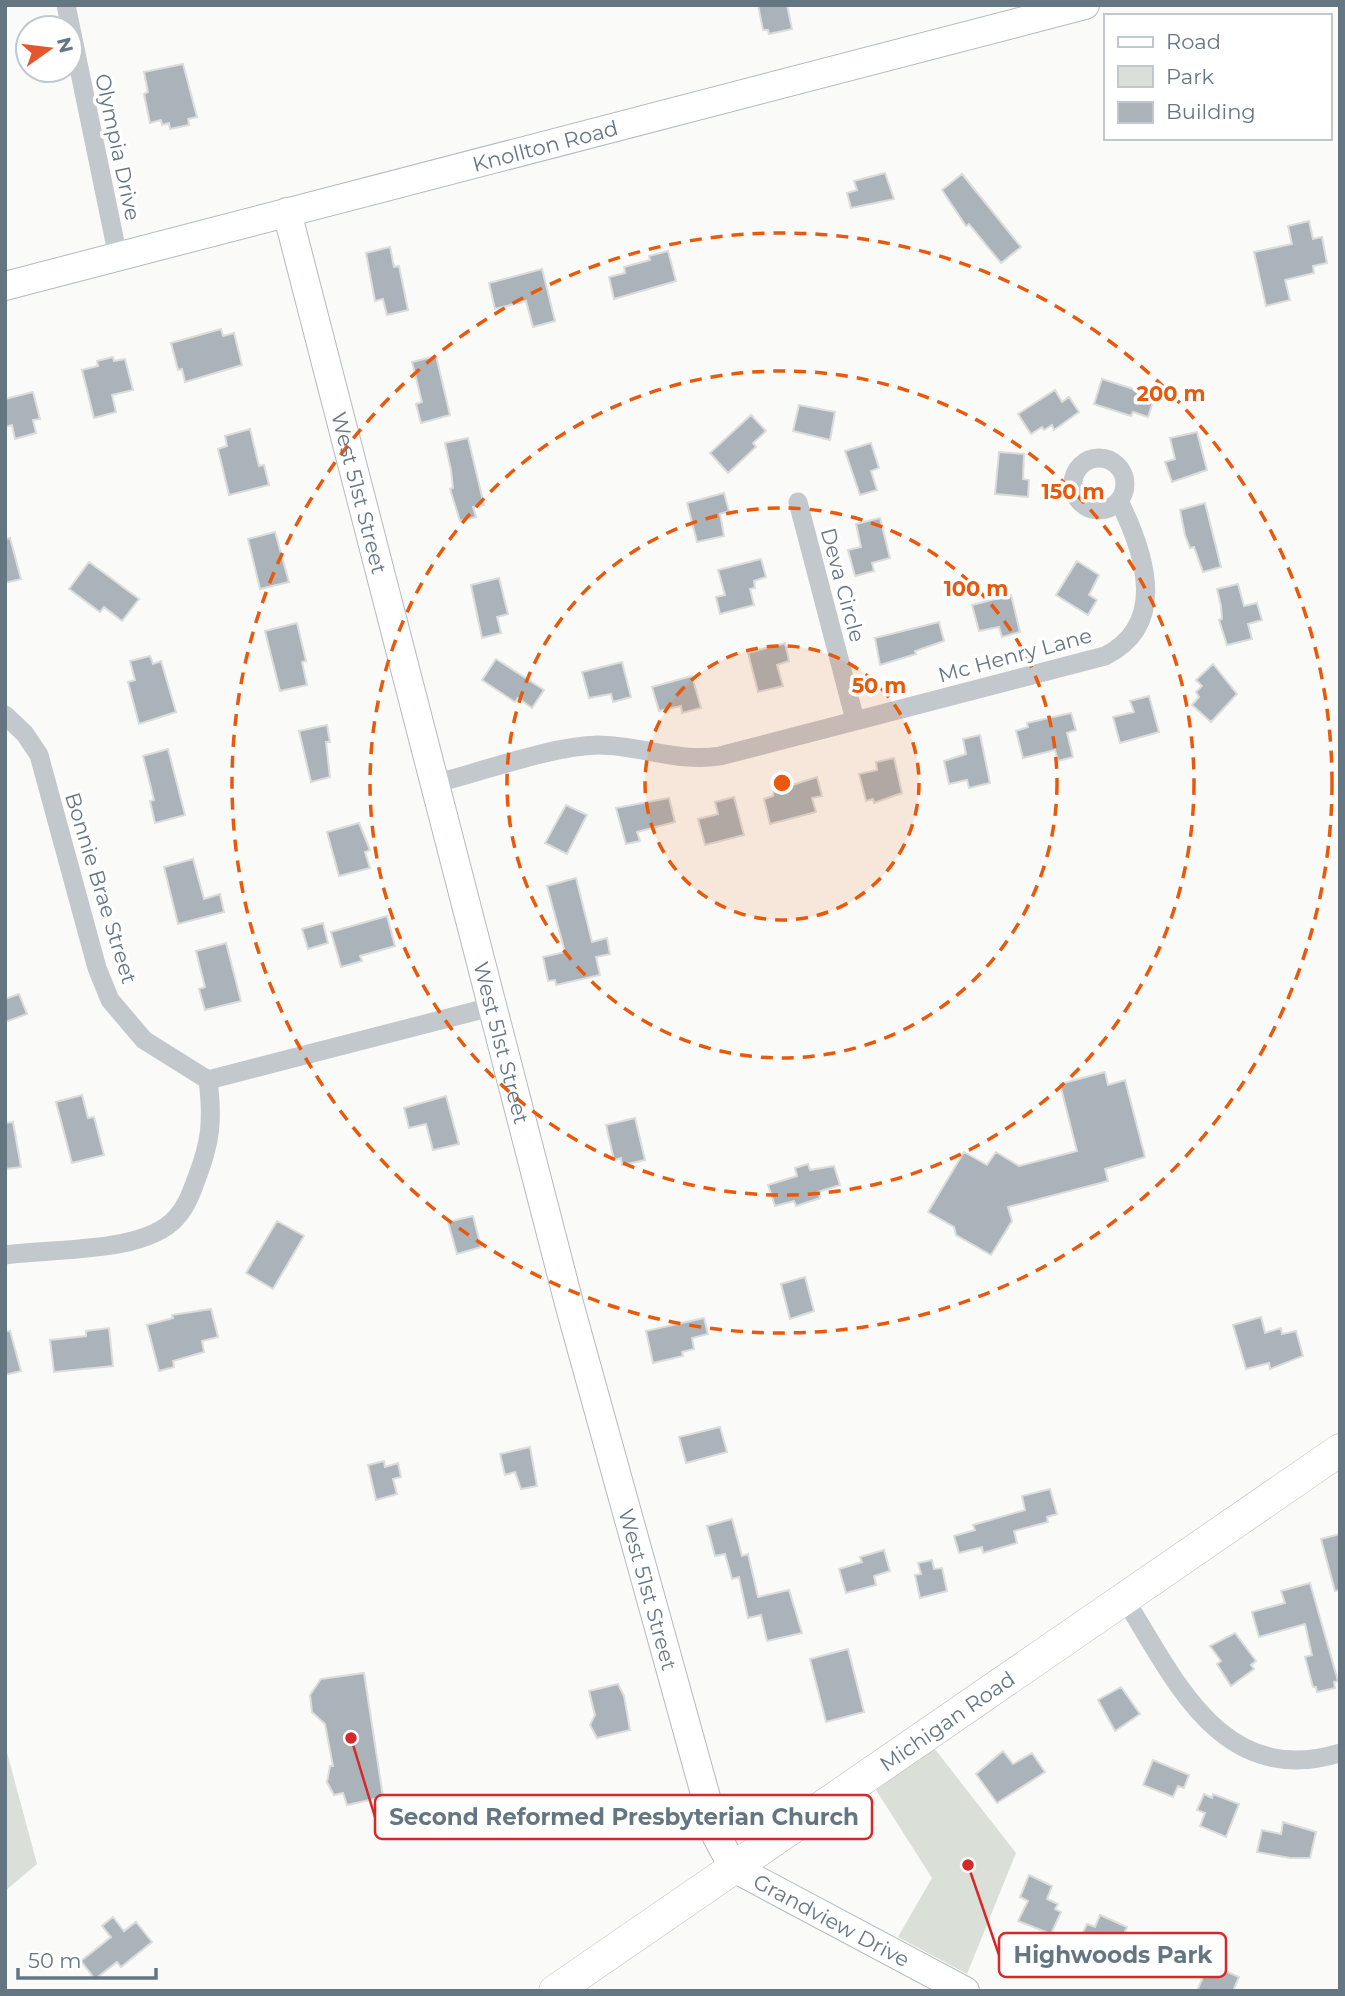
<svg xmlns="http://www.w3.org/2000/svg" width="1345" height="1996" font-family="Montserrat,sans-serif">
<rect width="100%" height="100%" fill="#fafaf8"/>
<path fill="#dadfd7" d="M5,1745L37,1864L5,1891Z
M934,1748L1016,1853L967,1974L898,1937L932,1878L876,1790Z"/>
<path fill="#aab3b9" stroke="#dcdcda" stroke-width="2" d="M758,5H787L792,29L769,34L768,30H763Z
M183,64L197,117L188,119L189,125L170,129L169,123L162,125L161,120L150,123L144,94L148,92L144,72Z
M885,173L894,199L851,208L847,193L857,190L854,181Z
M962,174L1021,247L1001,263L969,224L966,226L942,190Z
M1309,221L1313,239L1322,237L1327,263L1313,266L1314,273L1285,280L1290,300L1266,306L1254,252L1292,244L1288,226Z
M390,247L394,267L399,266L408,310L387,315L383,299L375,301L366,253Z
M668,251L676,281L614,299L609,277L625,273L624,267L650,260L649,256Z
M542,269L555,321L533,327L526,301L495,309L489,283Z
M221,329L223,336L234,333L242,365L185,382L182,369L178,370L171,343Z
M436,356L450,415L421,423L416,404L422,402L412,362Z
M113,357L114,361L125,359L133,390L112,395L116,412L94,418L82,370L98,366L97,361Z
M1102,379L1155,396L1148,417L1133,412L1131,416L1094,404Z
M1055,390L1062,402L1069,397L1079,412L1054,430L1052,425L1044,430L1042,427L1031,434L1018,414Z
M33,392L40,419L33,420L36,433L15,439L12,425L5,427V399Z
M799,405L835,412L830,440L793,431Z
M751,415L766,431L753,443L756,447L728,473L710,453Z
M250,429L259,466L264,465L269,485L229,495L218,449L227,446L225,436Z
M1197,432L1207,470L1172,482L1165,462L1175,459L1170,438Z
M468,438L484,505L473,507L476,517L460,521L450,489L453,488L451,470L445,443Z
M871,443L879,468L871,471L877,490L860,495L845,451Z
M999,452L1024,454L1023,479L1029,480L1028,497L995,494Z
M724,493L729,511L720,514L724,536L697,542L687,503Z
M1205,503L1221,567L1203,572L1194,547L1190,548L1185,535L1180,510Z
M880,518L890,558L872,563L874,571L855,576L848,550L861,547L856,524Z
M275,532L289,582L260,589L248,539Z
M10,538L21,579L5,583V539Z
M761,559L766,577L754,581L755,588L750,589L754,605L720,614L716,597L725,595L718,570Z
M1077,561L1099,575L1089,595L1097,600L1088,615L1056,595Z
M89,562L139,599L122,621L104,607L100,612L69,589Z
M499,578L508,614L497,617L501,633L482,638L471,585Z
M1238,584L1244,606L1257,603L1262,620L1248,624L1252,639L1227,645L1219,620L1222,619L1221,606L1217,589Z
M1011,595L1020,632L1002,637L999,627L979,631L972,605Z
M939,622L944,641L915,651L916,654L880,665L875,638Z
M297,623L306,661L302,662L307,685L280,691L265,631Z
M785,643L789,661L777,665L783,686L758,692L748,653Z
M150,656L153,664L161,661L176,712L139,724L128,682L135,680L130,661Z
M496,659L544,690L532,708L518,698L515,702L482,680Z
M622,662L631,697L613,702L611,694L589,698L582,672Z
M1213,664L1237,694L1211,722L1192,705L1199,697L1196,692L1202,686L1196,680Z
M692,676L701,708L682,713L681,706L659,711L652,687Z
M1149,696L1159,732L1120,743L1113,717L1134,712L1130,701Z
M1071,713L1076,730L1067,733L1073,757L1058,761L1055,750L1023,758L1016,731L1028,727L1027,723Z
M327,725L330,742H326L330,777L311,782L299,731Z
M980,735L990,783L969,788L967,780L949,784L944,761L966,754L963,739Z
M168,749L185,815L155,823L150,801L154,800L143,756Z
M894,758L902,793L874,803L873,799L866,801L859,774L877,770L876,762Z
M817,777L822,796L812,798L816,812L770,824L764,799L773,796L774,791Z
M734,797L744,835L705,845L698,819L718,814L715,802Z
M669,798L675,822L637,832L640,841L626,844L616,808Z
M566,805L587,815L567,854L545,843Z
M359,823L370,850L365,852L370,868L339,876L327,832Z
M193,859L204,899L220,894L224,912L178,924L164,867Z
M576,878L592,942L607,938L610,954L596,957L600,975L556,985L555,980L548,981L543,957L565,952L547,886Z
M387,916L395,946L360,956L362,961L341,967L331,932Z
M323,923L328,943L308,949L302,929Z
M226,943L241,1001L205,1010L199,989L205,987L196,951Z
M19,994L27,1014L5,1022V999Z
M1105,1072L1108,1085L1125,1080L1145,1157L1105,1169L1108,1181L1008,1207L1012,1221L991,1255L956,1235L954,1227L928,1212L964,1152L987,1165L996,1152L1019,1166L1077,1151L1060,1084Z
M82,1095L88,1118L94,1117L104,1155L72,1163L56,1102Z
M446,1096L459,1144L433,1150L426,1124L409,1128L404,1108Z
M635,1118L645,1160L622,1165L621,1158L614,1160L606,1125Z
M13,1122L21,1167L5,1169V1123Z
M808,1164L810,1170L834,1166L840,1185L818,1192L820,1198L796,1206L794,1201L775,1206L768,1185L797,1176L795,1168Z
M473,1216L481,1247L457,1254L448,1222Z
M277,1221L304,1236L273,1289L246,1273Z
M805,1277L814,1311L790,1319L781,1284Z
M211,1309L218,1337L202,1341L204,1352L173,1361L174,1367L159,1371L147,1325L173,1318L172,1315Z
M1261,1317L1265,1333L1281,1328L1282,1334L1296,1331L1303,1356L1270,1369L1269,1363L1246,1369L1233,1325Z
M704,1318L708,1334L692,1338L694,1349L682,1352L683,1356L653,1363L646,1331Z
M109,1328L113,1366L54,1372L50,1340L86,1336V1331Z
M5,1331H10L21,1371L5,1375Z
M720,1427L727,1452L686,1463L679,1437Z
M530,1447L537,1486L521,1489L515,1472L505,1475L500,1454Z
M384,1461L385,1467L398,1463L401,1477L393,1479L397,1494L376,1500L368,1465Z
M1050,1489L1057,1514L1047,1517L1048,1522L1014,1531L1017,1543L983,1553L982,1547L959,1553L954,1536L975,1530L973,1525L1025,1510L1022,1496Z
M732,1519L742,1556L748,1554L758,1597L789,1590L802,1633L767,1641L761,1615L748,1618L739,1577L732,1579L725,1554L715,1556L707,1526Z
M1340,1534V1590L1335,1591L1321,1539Z
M884,1550L890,1571L874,1576L876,1585L846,1593L839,1569L862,1562L860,1557Z
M932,1560L934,1569L942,1568L947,1591L920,1598L915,1575L921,1574L918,1563Z
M1310,1583L1338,1681L1334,1682L1335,1688L1317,1692L1316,1687H1313L1305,1657L1312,1655L1305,1624L1259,1637L1252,1612L1285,1603L1281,1591Z
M1235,1633L1256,1661L1251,1665L1254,1669L1231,1686L1217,1664L1221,1661L1210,1646Z
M848,1649L864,1712L826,1722L810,1659Z
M364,1673L383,1797L347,1805L343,1793L334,1795L327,1782L330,1766H333L325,1724L312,1712L310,1695L321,1679Z
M618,1684L624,1696L630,1730L597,1738L590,1725L595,1715L589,1691Z
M1121,1687L1140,1714L1115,1731L1098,1700Z
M1003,1751L1013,1764L1032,1753L1045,1772L997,1803L976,1774Z
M1153,1760L1189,1775L1184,1788L1178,1786L1173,1797L1143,1785Z
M1204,1794L1212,1798L1213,1794L1239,1804L1226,1837L1200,1826L1205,1813L1197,1810Z
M1283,1822L1316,1832L1310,1858H1290L1257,1852L1262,1830L1281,1834Z
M1029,1875L1052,1886L1047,1899L1058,1904L1055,1909L1061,1912L1051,1934L1018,1921L1028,1901L1020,1897Z
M1100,1915L1127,1927L1114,1957L1090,1947L1092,1943L1080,1938L1087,1924L1095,1927Z
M113,1917L124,1931L136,1922L152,1942L121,1967L117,1962L95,1979L81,1961L111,1937L102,1926Z
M1214,1966L1239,1977L1233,1991H1197L1206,1970L1211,1973Z"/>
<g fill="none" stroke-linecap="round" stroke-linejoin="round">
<defs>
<g id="secondary">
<path id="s1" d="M287,212L570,1307L717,1837L734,1868L965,1991"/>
<path id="s2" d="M5,286L1085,5"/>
</g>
<g id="primary">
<path id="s3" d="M555,1991L1340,1450"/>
</g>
</defs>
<use href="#secondary" stroke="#b3babf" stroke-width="30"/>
<use href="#primary" stroke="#b5babe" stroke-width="33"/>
<path stroke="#c3c8cc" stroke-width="19" d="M66,5L118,257
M1073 484a26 26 0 1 1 52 0a26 26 0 1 1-52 0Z
M798,502L855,720
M5,715L25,734L39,755L97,968L110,1000L144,1040L208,1080L495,1006
M437,783C485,771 551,746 598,745C640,745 678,763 720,756L1105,656C1169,624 1144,551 1119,501
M5,1255C52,1248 144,1254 176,1218C186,1207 191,1194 196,1180C211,1142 213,1120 208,1080
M1124,1598C1175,1679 1221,1789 1340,1753"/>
<use href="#secondary" stroke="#fff" stroke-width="28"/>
<use href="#primary" stroke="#fff" stroke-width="32"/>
</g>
<circle cx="782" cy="783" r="137" fill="#e8590c" fill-opacity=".12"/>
<g fill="none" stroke="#e8590c" stroke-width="3.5" stroke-dasharray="12 9">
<circle cx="782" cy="783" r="137"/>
<circle cx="782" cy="783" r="275"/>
<circle cx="782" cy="783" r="412"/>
<circle cx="782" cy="783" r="550"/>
</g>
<g text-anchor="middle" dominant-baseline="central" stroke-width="7" stroke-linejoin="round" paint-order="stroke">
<g font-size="21" fill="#657683" stroke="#fff">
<text stroke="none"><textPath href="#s2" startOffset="558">Knollton Road</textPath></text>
<text transform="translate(118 147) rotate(78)">Olympia Drive</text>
<text stroke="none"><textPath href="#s1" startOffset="290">West 51st Street</textPath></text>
<text transform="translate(843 585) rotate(75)">Deva Circle</text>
<text transform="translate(1015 655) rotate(-15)">Mc Henry Lane</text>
<text transform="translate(101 888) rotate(73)">Bonnie Brae Street</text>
<text stroke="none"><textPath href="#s1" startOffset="858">West 51st Street</textPath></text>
<text stroke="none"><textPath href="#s1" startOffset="1424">West 51st Street</textPath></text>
<text stroke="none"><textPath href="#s3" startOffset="476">Michigan Road</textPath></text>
<text stroke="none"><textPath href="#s1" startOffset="1827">Grandview Drive</textPath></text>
</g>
</g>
<circle cx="782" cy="783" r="10" fill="#e8590c" stroke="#fff" stroke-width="3.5"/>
<g font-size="21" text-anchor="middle" font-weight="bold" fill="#e8590c" stroke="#fff" stroke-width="7" stroke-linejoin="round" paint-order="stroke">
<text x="1171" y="401">200 m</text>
<text x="1073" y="499">150 m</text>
<text x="976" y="596">100 m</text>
<text x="879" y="693">50 m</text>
</g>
<path fill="none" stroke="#d62828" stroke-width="2.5" d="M351 1738L375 1817M968 1865L999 1955"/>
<g fill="#d62828" stroke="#fff" stroke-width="2.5">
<circle cx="351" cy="1738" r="7"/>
<circle cx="968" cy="1865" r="7"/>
</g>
<g fill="#fff" stroke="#d62828" stroke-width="2.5">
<rect x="375" y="1795" width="497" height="44" rx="7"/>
<rect x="999" y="1933" width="227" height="44" rx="7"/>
</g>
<g font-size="23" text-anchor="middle" font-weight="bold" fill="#657683">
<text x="624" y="1825">Second Reformed Presbyterian Church</text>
<text x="1113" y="1963">Highwoods Park</text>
</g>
<rect width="1345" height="1996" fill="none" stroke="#657683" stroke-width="14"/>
<rect x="1104" y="14" width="228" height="126" fill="#ffffff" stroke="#c1c8cd" stroke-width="2"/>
<rect x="1118" y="37" width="35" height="10" fill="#ffffff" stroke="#c1c8cd" stroke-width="2"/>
<text x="1166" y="49" font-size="21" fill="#657683">Road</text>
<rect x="1118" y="66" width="35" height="21" fill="#dadfd7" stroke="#c1c8cd" stroke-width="2"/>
<text x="1166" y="84" font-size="21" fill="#657683">Park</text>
<rect x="1118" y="102" width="35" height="21" fill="#aab3b9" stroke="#c1c8cd" stroke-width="2"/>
<text x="1166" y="119" font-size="21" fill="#657683">Building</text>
<g transform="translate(49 49) rotate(76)"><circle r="33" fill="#ffffff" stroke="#c1c8cd" stroke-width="2"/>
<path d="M0-5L12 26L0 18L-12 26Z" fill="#e4572e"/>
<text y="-10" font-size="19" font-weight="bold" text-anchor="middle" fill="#657683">N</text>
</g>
<path d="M18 1968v10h138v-10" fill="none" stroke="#657683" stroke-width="3.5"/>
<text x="28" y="1968" font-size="21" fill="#657683" stroke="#ffffff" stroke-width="5" paint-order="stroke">50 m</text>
</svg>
